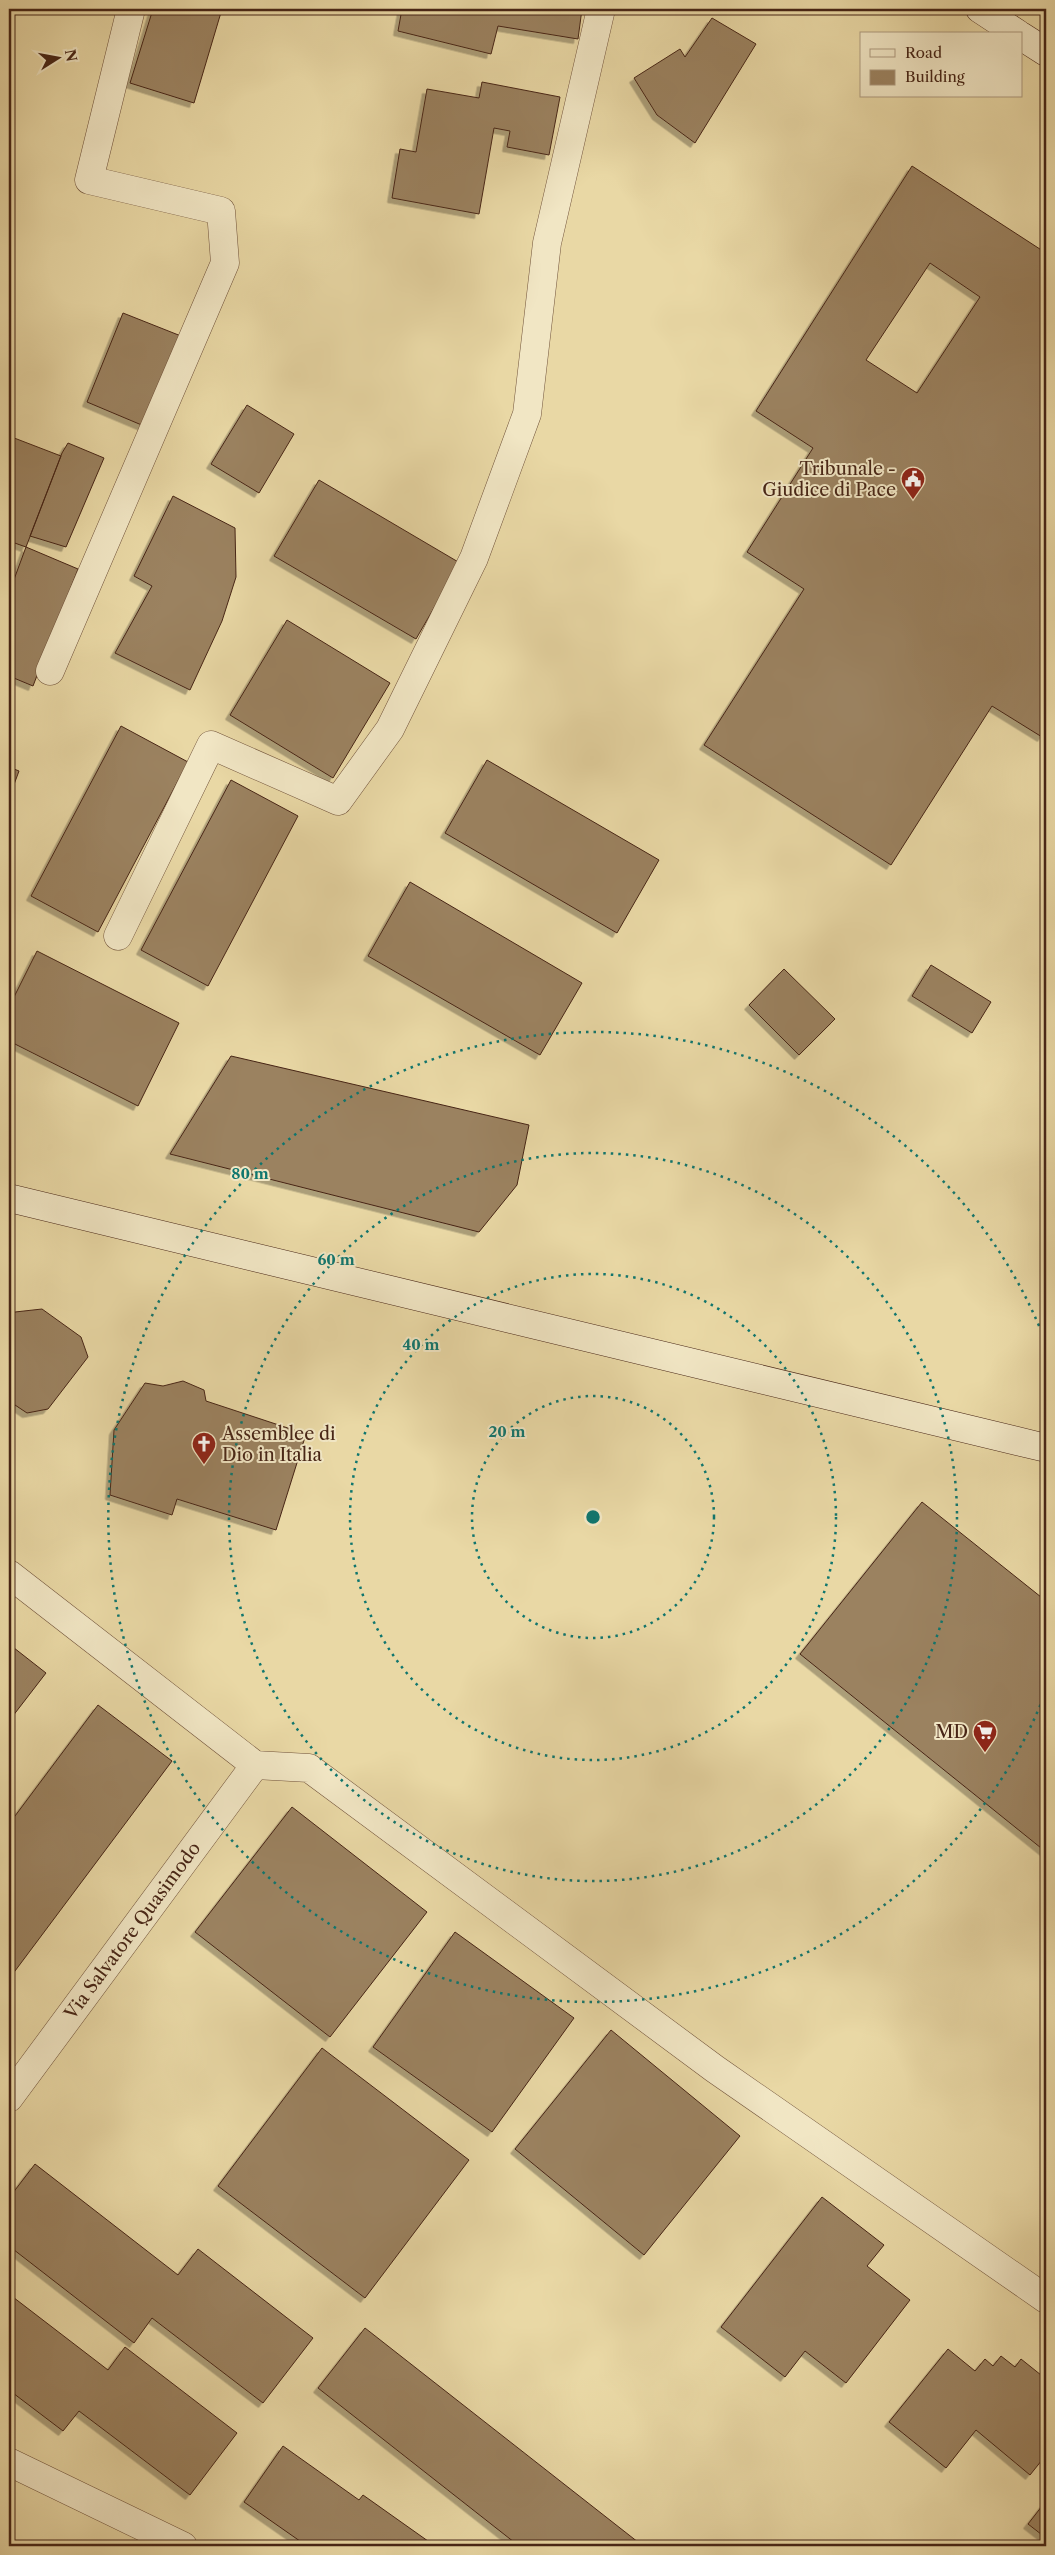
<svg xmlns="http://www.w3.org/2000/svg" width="1055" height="2555" font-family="'Libre Caslon Text',serif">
<defs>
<filter id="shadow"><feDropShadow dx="-4.5" dy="4.5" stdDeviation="0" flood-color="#0004"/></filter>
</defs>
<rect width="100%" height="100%" fill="#e9d8a5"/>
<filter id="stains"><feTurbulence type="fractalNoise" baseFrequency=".004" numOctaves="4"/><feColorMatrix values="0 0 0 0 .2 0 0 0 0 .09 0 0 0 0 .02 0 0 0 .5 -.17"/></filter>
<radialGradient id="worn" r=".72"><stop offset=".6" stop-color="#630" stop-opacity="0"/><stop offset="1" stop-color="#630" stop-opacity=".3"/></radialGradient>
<path fill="#9b8260" stroke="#472516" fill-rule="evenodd" filter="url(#shadow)" d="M153,9H222L194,103L130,83Z
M402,9H582L578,39L498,26L491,54L398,31Z
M712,18L756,44L695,143L657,115L634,78L680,49L685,57Z
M482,82L560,97L549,155L507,147L510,131L494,128L479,214L392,198L400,149L416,152L427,89L479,98Z
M912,166L1046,253V731L1042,737L992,706L891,865L704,745L804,589L747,552L813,448L756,411ZM930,263L980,297L917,393L866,360Z
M123,313L181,336L144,426L87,402Z
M247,405L294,434L259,493L211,464Z
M9,436L61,456L26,547L9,541Z
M68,443L104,458L66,547L30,536L62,453Z
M319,480L460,563L416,639L274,556Z
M173,496L235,528L236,577L222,621L190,690L115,653L152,586L134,576Z
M26,547L78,569L33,686L9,676V593Z
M287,620L390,683L333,778L230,715Z
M121,726L188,762L98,932L31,896Z
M487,760L659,860L617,933L445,833Z
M9,767L19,771L9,798Z
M231,780L298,816L208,986L141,950Z
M410,882L582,983L540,1055L368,956Z
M37,951L179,1023L138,1106L9,1041V1007Z
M931,965L991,1002L972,1033L912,996Z
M784,969L835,1019L799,1055L749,1005Z
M231,1056L529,1125L517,1185L479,1232L170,1154Z
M42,1309L81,1337L88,1357L48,1409L27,1413L9,1401V1322L15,1312Z
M183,1381L204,1390L206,1401L306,1434L276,1530L177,1499L172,1515L110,1495L114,1430L145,1383L163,1386Z
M922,1502L1046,1601V1852L800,1654Z
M9,1644L46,1673L9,1721Z
M98,1705L172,1761L9,1979V1824Z
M292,1807L427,1912L330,2037L195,1932Z
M455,1932L574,2018L492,2132L373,2047Z
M611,2030L740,2136L644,2255L515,2149Z
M322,2048L469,2160L365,2298L218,2186Z
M35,2164L178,2275L198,2249L313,2338L263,2403L152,2318L134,2343L9,2246V2198Z
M822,2197L884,2245L867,2266L910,2300L846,2383L805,2351L785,2377L721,2327Z
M9,2294L108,2370L125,2347L237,2433L190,2495L79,2411L63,2431L9,2390Z
M365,2328L643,2546H519L318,2388Z
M948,2349L975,2371L985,2359L993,2366L1001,2356L1015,2367L1021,2359L1046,2379V2455L1030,2475L976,2430L946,2468L889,2422Z
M283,2446L359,2500L363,2495L435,2546H307L244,2502Z
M1046,2501V2538L1028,2524Z"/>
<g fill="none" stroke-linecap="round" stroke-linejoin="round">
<defs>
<g id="street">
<path d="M50,671L225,263L221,211L89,180L131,9"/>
<path d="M118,936L211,745L338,801L390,729L474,558L527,414L547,243L601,9"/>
<path d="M9,1574L255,1765L309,1768L715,2069L1046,2299"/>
<path id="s1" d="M9,2098L255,1765"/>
<path d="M9,2462L183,2546"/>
</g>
<path id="secondary" d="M980,9L1018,34
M1021,36L1046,52
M9,1198L1046,1448"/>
</defs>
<use href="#street" stroke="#70523a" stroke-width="29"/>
<use href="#secondary" stroke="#472516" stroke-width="29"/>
<use href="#street" stroke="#f1e6c4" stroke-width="28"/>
<use href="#secondary" stroke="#f1e6c4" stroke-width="28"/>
</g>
<g fill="none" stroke="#0f766e" stroke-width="2.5" stroke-dasharray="2.5 5">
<circle cx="593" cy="1517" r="121"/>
<circle cx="593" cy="1517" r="243"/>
<circle cx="593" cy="1517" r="364"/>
<path d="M1046 1691A485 485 0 1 1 1046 1343"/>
</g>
<defs>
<symbol id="civic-pin" viewBox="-11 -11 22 30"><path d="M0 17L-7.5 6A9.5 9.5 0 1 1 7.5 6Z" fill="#8f2418" stroke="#f1e6c4"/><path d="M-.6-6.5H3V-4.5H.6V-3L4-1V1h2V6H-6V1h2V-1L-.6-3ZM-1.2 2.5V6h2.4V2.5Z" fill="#fff"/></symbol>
<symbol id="church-pin" viewBox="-11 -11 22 30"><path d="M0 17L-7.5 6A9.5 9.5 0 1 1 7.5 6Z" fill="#8f2418" stroke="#f1e6c4"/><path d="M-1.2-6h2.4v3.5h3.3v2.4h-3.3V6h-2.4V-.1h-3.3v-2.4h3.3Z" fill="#fff"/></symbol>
<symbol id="supermarket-pin" viewBox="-11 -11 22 30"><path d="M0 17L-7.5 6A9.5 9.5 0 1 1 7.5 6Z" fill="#8f2418" stroke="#f1e6c4"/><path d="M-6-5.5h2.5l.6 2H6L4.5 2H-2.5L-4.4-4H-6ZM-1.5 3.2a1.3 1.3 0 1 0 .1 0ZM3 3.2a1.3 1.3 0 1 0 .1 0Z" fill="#fff"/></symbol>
</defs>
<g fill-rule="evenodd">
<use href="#civic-pin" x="899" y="465" width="28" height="38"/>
<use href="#church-pin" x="190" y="1430" width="28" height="38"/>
<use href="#supermarket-pin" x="971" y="1718" width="28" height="38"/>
</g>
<g text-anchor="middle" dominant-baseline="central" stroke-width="4" stroke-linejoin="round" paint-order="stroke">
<g font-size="18" fill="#472516" stroke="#f1e6c4" text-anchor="end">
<text x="896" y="469">Tribunale -<tspan x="896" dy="21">Giudice di Pace</tspan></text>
<text x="222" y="1434" text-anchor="start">Assemblee di<tspan x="222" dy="21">Dio in Italia</tspan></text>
<text x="968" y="1732">MD</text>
</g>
<g font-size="18" fill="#472516" stroke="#f1e6c4">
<text stroke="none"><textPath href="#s1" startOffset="208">Via Salvatore Quasimodo</textPath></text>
</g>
</g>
<circle cx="593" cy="1517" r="8" fill="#0f766e" stroke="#f1e6c4" stroke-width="2.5"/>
<g font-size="15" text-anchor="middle" font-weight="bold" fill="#0f766e" stroke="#f1e6c4" stroke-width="4" stroke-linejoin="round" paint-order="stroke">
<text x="250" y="1179">80 m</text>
<text x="336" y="1265">60 m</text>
<text x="421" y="1350">40 m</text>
<text x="507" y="1437">20 m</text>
</g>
<rect width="1055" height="2555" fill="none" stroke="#e9d8a5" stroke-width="30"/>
<rect x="10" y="10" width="1035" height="2535" fill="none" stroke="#472516" stroke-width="2.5"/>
<rect x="15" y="15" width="1025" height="2525" fill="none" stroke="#472516"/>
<rect x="860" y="32" width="162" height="65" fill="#f1e6c4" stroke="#ad997e"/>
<rect x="870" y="49" width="25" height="8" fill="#f1e6c4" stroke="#ad997e"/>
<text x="905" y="58" font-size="15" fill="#472516">Road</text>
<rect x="870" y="70" width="25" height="15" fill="#9b8260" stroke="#ad997e"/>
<text x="905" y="82" font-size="15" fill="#472516">Building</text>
<g transform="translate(58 58) rotate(79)" stroke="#f1e6c4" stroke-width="4" paint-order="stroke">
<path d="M0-4L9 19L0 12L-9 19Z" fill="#472516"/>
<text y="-8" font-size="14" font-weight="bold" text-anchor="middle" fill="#472516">N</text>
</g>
<rect width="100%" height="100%" filter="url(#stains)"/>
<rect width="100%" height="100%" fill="url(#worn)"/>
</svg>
